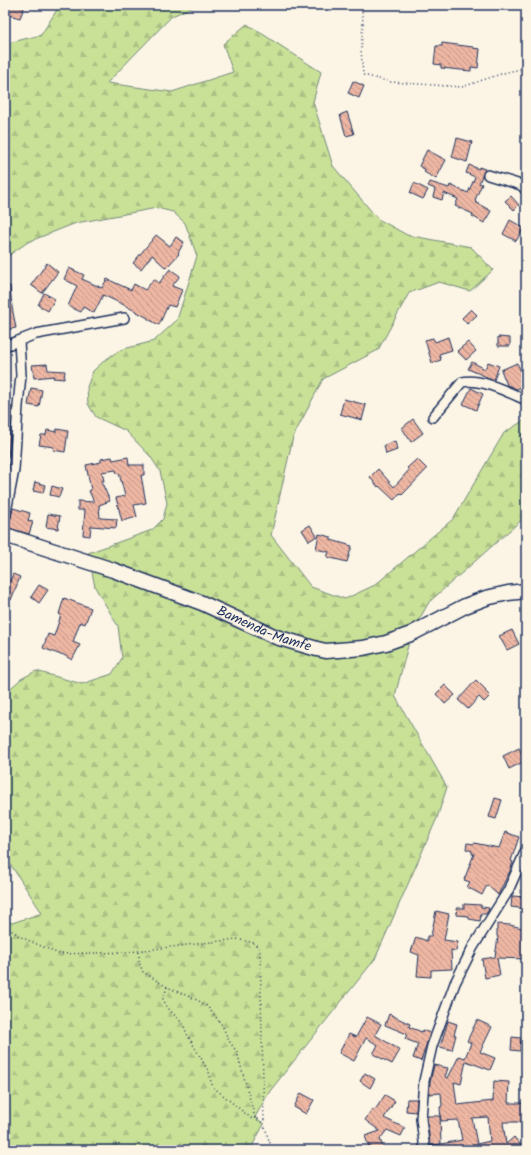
<svg xmlns="http://www.w3.org/2000/svg" width="531" height="1155" font-family="Kalam,sans-serif">
<defs>
<pattern id="forest-firs" width="22" height="20" patternUnits="userSpaceOnUse"><rect width="22" height="20" fill="#c9e197"/><path d="M5 1l3.5 6h-7zM16 11l3.5 6h-7z" fill="#acc185"/></pattern>
<pattern id="building-back-hatch" width="6" height="6" patternUnits="userSpaceOnUse"><rect width="6" height="6" fill="#eeb7a3"/><path d="M-1 5l2 2M0 0l6 6M5-1l2 2" fill="none" stroke="#c09588"/></pattern>
</defs>
<rect width="100%" height="100%" fill="#fcf5e5"/>
<filter id="ink" filterUnits="userSpaceOnUse"><feTurbulence type="fractalNoise" baseFrequency=".025" numOctaves="2"/><feDisplacementMap in="SourceGraphic" scale="8" xChannelSelector="R" yChannelSelector="G"/><feConvolveMatrix kernelMatrix="1 2 1 2 8 2 1 2 1" color-interpolation-filters="sRGB"/></filter>
<g filter="url(#ink)">
<path fill="url(#forest-firs)" stroke="#72887a" d="M60,5H197L172,16L107,83L172,92L233,72L223,44L247,24L321,72L313,102L333,166L378,219L407,235L471,247L493,270L470,291L439,282L409,293L378,350L323,379L293,437L271,535L311,587L345,599L375,585L453,519L504,433L526,419V516L429,602L411,634L395,696L447,787L437,818L375,959L270,1091L255,1117L264,1124L250,1150H5V920L12,923L42,913L5,856V693L21,679L36,671L82,684L112,674L122,658L118,626L95,587L88,553L152,530L163,519L167,503L160,471L150,456L126,431L96,417L88,404L87,387L93,371L105,360L120,350L154,341L177,320L197,256L185,223L173,212L157,208L76,223L28,242L5,258V42L8,43L41,35Z"/>
<path fill="url(#building-back-hatch)" stroke="#1b2f5e" fill-rule="evenodd" d="M8,5H25L20,18L5,14Z
M442,43L473,47V48L480,49L478,68L471,67V71L441,68V65L434,64L436,46H442Z
M353,81L364,86L359,98L348,93Z
M347,112L354,134L346,136L340,115Z
M457,138L472,142L467,162L452,157Z
M427,150L446,160L436,179L424,172L426,170L419,166Z
M469,165L479,169V167L485,169L479,183L482,184L475,200L476,201L475,202L491,211L484,223L472,216L473,214L455,206L458,199L444,193L442,200L433,197L435,189L428,186L430,182L449,188L450,185L468,193L475,177L466,173Z
M414,183L428,190L423,199L410,193Z
M511,196L519,205L514,210L505,201Z
M510,220L524,228L516,241L503,234Z
M156,235L170,246L176,237L184,242L178,253L179,254L166,268L152,255L141,269L133,263Z
M47,263L58,272L42,293L31,285Z
M69,268L84,275L82,279L102,288L107,279L131,290L134,284L145,290L154,279L159,283L170,269L180,276L172,286L182,290L175,307L168,305L159,325L148,319V318L124,305L103,295L94,313L83,307L81,312L68,306L77,286L64,279Z
M5,286H10L12,307L16,328L5,330Z
M44,293L55,299L48,311L38,305Z
M471,309L477,315L467,324L462,318Z
M448,337L452,350L439,354L441,360L432,363L425,340L433,338L435,342Z
M498,337L510,338V346H498Z
M468,342L476,351L466,360L457,351Z
M472,362L485,369L488,362L499,366L494,380L468,369Z
M517,363L522,373L526,371V385L517,389L507,385L501,370Z
M47,364L48,370L65,371L64,379L53,378L54,376L34,378L32,365Z
M31,388L42,390L39,407L28,405Z
M471,388L483,394L476,410L463,404Z
M344,399L366,405L362,420L340,414Z
M5,406L12,407L8,458L5,457Z
M413,419L423,433L411,442L402,428Z
M57,429L68,431L65,452L53,450L54,447L39,445L41,435H46L47,430L56,432Z
M395,441L397,450L386,454L384,445Z
M112,457L113,460L128,457L129,465H144V475H141L146,503L134,505L137,517L122,521L116,498L125,496L119,473L117,474L116,470L102,472L104,481H101L110,501L99,505L100,518L117,519L116,528L91,526L90,536L83,535L85,510H78V501L94,502L89,491L91,490L86,465L101,462V459Z
M417,459L427,469L402,495L400,493L394,500L379,486L378,487L370,477L378,469L394,487L409,470L407,468Z
M35,482L45,485L43,493L33,491Z
M52,486L62,489L59,497L50,495Z
M13,508L30,513L28,521L33,522L29,534L5,527V523L9,521L11,518Z
M48,514L60,516L58,529L46,527Z
M310,525L317,536L309,541L302,530Z
M319,534L331,537V540L352,546L347,562L327,557L329,552L316,549Z
M13,574L20,577L11,600L5,597V579L10,581Z
M39,585L48,590L39,603L31,597Z
M64,598L91,608L85,624L80,622L73,642L80,645L72,660L62,654L61,655L43,648L48,634L54,636L61,615L59,614Z
M512,630L519,644L507,650L499,636Z
M476,680L486,690L485,691L490,696L484,702L479,697L468,709L458,700Z
M445,685L455,695L445,704L436,694Z
M519,748L525,761L509,769L503,756Z
M495,798L502,800L496,819L489,817Z
M505,832L519,837L511,861L513,862L510,871L498,895L487,885L482,895L467,887L470,882L464,880L474,854H472V851L466,849L467,843L474,844V843L499,848Z
M512,896L526,897V909L511,907Z
M464,904L481,905V907L489,908L488,911L486,914H481L480,921L469,919V916L456,915L457,908H464Z
M436,911L449,914L444,940L458,942L456,951L451,950L452,969L431,970V977L417,976L419,955L411,952L416,937L427,941V936H431Z
M497,924L510,925L526,929V959L497,958L500,975L485,978L482,959L495,957L498,937L497,936Z
M389,1014L410,1024L409,1027L422,1032L423,1030L430,1033L421,1061L413,1058L418,1044L405,1039L407,1034L385,1025Z
M367,1017L381,1024L375,1035L400,1050L392,1064L373,1054L378,1045L366,1038L354,1061L339,1053L349,1034L356,1037Z
M477,1020L492,1027L480,1052L495,1058L490,1070L466,1061L461,1084L454,1082L457,1105L493,1101L494,1081L509,1082L508,1103H526V1122H503L506,1144L514,1137L525,1150H431V1146L441,1144L430,1145L427,1116H440L441,1144L462,1140L458,1120L441,1121L440,1107L442,1106L441,1093L429,1094L430,1082L434,1065L448,1068L445,1077L448,1078L459,1056L465,1058L471,1043L467,1041ZM488,1117L490,1141L477,1144L472,1118Z
M448,1021L457,1024L454,1035H456L452,1050L440,1047Z
M512,1037L521,1038L520,1051L511,1050Z
M365,1073L375,1079L370,1088L360,1081Z
M301,1093L314,1100L306,1114L294,1107Z
M385,1095L395,1101L384,1118L405,1128L401,1136L387,1130L380,1139L384,1150H370L365,1136L380,1131L365,1120L373,1109L375,1110Z
M407,1099H417L416,1112L406,1111Z"/>
<g fill="none" stroke-linecap="round" stroke-linejoin="round">
<defs>
<path id="minor" d="M488,175L521,185L526,190
M5,346L36,334L124,318
M433,417L462,382C481,378 508,392 526,400
M5,517L14,470L18,406L21,375L19,341
M425,1150L421,1119L424,1081L432,1046L455,983L473,947L508,891L526,850"/>
<g id="highway">
<path id="s1" d="M5,535L113,570L202,603L276,637L317,649L326,651L363,648L386,643L411,634L465,606L486,598L508,593L526,591"/>
</g>
</defs>
<use href="#minor" stroke="#1b2f5e" stroke-width="12"/>
<use href="#highway" stroke="#1b2f5e" stroke-width="17"/>
<path stroke="#1b2f5e" stroke-width="1.5" stroke-dasharray="1 3" stroke-linecap="butt" d="M366,5L362,9L363,24L361,50L363,75L391,82L462,87L507,72L526,68
M5,926L21,937L59,954L129,952L237,939L254,943L260,949L264,1124L272,1150
M139,952V962L143,972L167,987L197,1000L207,1006L222,1025L229,1041L237,1052L255,1118L264,1124
M167,987L163,999L167,1007L183,1024L187,1034L209,1072L210,1079L213,1087L252,1119L255,1118"/>
<use href="#minor" stroke="#fcf5e5" stroke-width="9"/>
<use href="#highway" stroke="#fcf5e5" stroke-width="14"/>
</g>
</g>
<g text-anchor="middle" dominant-baseline="central" stroke-width="3" stroke-linejoin="round" paint-order="stroke">
<g font-size="14" fill="#1b2f5e" stroke="#fcf5e5">
<text stroke="none"><textPath href="#s1" startOffset="276">Bamenda-Mamfe</textPath></text>
</g>
</g>
<rect width="531" height="1155" fill="none" stroke="#fcf5e5" stroke-width="20"/>
<rect x="10" y="10" width="511" height="1135" fill="none" stroke="#1b2f5e" stroke-width="1.5" filter="url(#ink)"/>
</svg>
